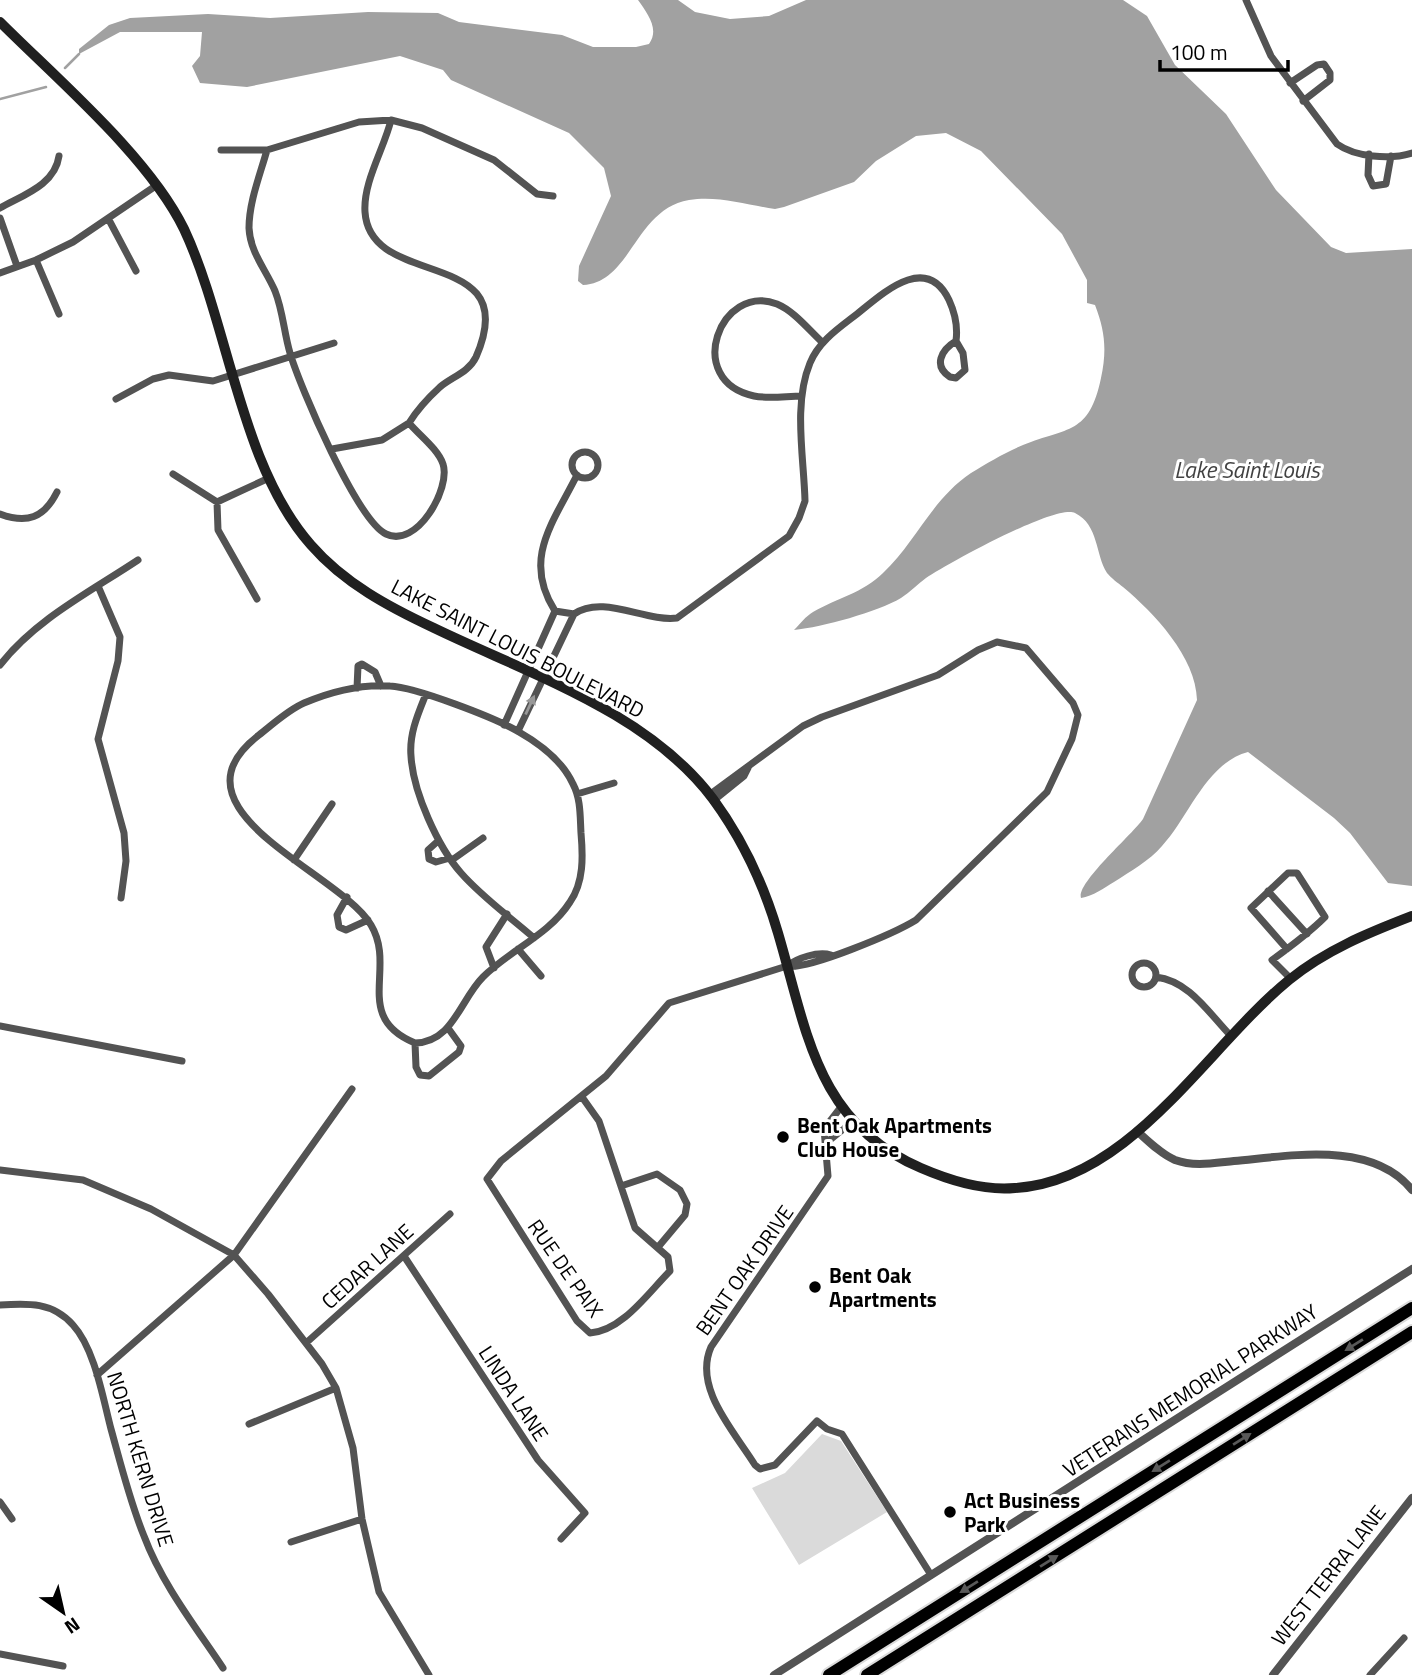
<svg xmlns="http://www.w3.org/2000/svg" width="1412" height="1675" font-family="'Titillium Web',sans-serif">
<rect width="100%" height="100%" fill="#fff"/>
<path fill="#dadada" d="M822,1434L841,1441L887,1512L799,1565L752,1488L785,1473Z"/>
<path fill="#a1a1a1" d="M638,0H678L695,12L730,19L769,16L806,0H1123L1147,16L1175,65L1226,114L1276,190L1331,247L1346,253L1412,249V886L1388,883L1350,833L1334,818L1248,752C1206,763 1189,817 1162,846C1149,861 1131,871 1114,882C1104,888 1093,896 1081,898C1076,883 1132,835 1143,819L1197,700C1196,657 1154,613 1123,587C1118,583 1111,578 1107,573C1095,554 1099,525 1075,513C1057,503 947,564 926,578C918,584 910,592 901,598C877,612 823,627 794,630C800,624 806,616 813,612C837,598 863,593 883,573C916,542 932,499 971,473C987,463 1006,452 1023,445C1068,427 1089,435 1101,378C1107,350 1105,331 1095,305L1087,303V280L1062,234L981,151L946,133L916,136L876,161L854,182L784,207L775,209C748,205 717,195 689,200C635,209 631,283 583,285L578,281L579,266L611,196L604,168L569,133L451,80L443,70L400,56L247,87L200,83L192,66L200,56L202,32H120L79,54V49L109,25L130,18L208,14L270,18L368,12L438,13L459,22L562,35L593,47H636L649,44C660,29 647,13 638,0Z"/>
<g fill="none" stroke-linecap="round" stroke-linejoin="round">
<path stroke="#a1a1a1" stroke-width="2.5" d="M65,68L79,54
M0,99L46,87"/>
<defs>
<path id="motorway" d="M829,1675L1412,1308
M867,1675L1412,1332"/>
</defs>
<use href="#motorway" stroke="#dbdbdb" stroke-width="16"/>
<path stroke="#535353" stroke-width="7" d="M1246,0L1271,56L1337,144C1355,157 1390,160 1412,153
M1290,83L1317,65L1324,64L1330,73V80L1303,101
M391,120C384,149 363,182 365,212C370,291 525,245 476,357C469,372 452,377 440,387C428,398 417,410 409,423
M221,150H267L359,122L391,120L422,128L494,160L537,194L553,196
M267,150C260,175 249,202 249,228C250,252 266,270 275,291C283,311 284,333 290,353C300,387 357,520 386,534C417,549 451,488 443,464C438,449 419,435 409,423L382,440L332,449
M1369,154L1368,175L1373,186L1386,184L1391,156
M0,208C23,195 55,185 59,156
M0,218L17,266
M109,220L136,271
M36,260L59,314
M0,273L36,260L73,242L157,185
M956,341L963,353L965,370L956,378L950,377C933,366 941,350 956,341Z
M802,396C787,396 768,399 754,396C683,381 720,282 777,304C794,311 809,330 822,342
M116,399L153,379L169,375L213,381L334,343
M572 465a13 13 0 1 1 26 0a13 13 0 1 1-26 0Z
M173,474L217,502
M217,502L218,530L257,599
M217,502L269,478
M0,514C27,524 44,518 57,492
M98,586L120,637L118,661L98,739L124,833L126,861L121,898
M574,614L555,611C522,559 553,523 577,475
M0,665C36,619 90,592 138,560
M357,688L358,666L362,664L375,672L381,686
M426,694C418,714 409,734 411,756C413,792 438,847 461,873C482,897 510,917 534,938
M504,725L555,611
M518,731L574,614C603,594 645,622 677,618L789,536L799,518L805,501C804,458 793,404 810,363C819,341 839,328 857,314C882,294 926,252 949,300C955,313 958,326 956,341
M577,794L614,783
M709,795L803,726L822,717L938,675L978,650L997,642L1026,648L1073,703L1078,715L1072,739L1047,792L916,920C895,933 808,970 787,966
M713,801L744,776L748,768
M438,841L428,850L429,859L436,862L450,858
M294,860L332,804
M452,860L483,838
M1268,891L1307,934
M347,897L337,915L339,927L346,930L368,920
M518,949L541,976
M1287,949L1251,908L1288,873H1297L1325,917C1309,933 1290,947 1272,960L1291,979
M1132 975a12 12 0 1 1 24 0a12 12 0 1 1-24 0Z
M494,968L486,947L507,914
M1156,977C1189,981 1208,1012 1230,1035
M0,1026L182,1061
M415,1043C453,1042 460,1000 483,977C510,950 549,935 570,902C584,882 583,856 581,833C580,817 581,799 573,784C563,762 540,744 519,732C496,718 415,687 390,686C361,684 330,692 304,703C288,710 273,724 259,735C161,810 340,872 371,925C397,968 352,1017 415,1043L416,1067L420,1075L429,1076L459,1052L461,1046L448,1028
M582,1097L599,1121L635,1228L668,1257L670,1271C648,1293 622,1331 590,1333L577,1321L487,1179L501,1161L606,1076L669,1003L787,966C797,958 818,951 831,955
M841,1107L824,1129L828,1176L711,1347C693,1388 734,1431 755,1465L760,1469L775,1465L817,1421L827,1429L842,1434L931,1575
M826,1143L852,1122
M0,1170L83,1180L151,1209L234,1255L268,1294L322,1364L336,1388L353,1448L362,1519L379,1592L429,1675
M621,1186L657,1174L680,1190L687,1204L685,1215L659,1246
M404,1256L538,1460L585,1513L561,1539
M0,1305C28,1303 53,1302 73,1325C95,1349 103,1399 111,1429C121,1465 130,1502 144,1536C162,1584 195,1626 223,1668
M306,1343L450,1214
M97,1375L234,1255L352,1089
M249,1424L336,1388
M0,1502L12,1519
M291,1542L362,1519
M0,1654L63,1666
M1370,1675L1404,1638"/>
<path stroke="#535353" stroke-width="8" d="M1137,1131C1148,1141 1161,1154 1175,1160C1194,1167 1214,1163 1234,1161C1290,1156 1372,1140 1412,1190
M774,1675L1412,1269
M1273,1675L1412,1498"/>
<path stroke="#202020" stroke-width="10" d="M0,22C58,80 149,157 184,229C229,325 240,465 311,545C344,583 389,607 434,628C529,674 648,712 713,799C743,840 764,885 778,933C807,1031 816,1123 921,1168C951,1181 983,1191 1015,1188C1131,1181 1206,1048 1289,980C1326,950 1368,933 1412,916"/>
<use href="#motorway" stroke="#000" stroke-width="12"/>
</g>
<defs><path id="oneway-solid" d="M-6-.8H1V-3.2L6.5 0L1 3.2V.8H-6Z" transform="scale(1.75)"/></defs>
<use fill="#989898" href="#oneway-solid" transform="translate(530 705) rotate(-65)"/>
<g fill="#595959">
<use href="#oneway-solid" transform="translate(1354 1345) rotate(148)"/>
<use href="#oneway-solid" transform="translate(1242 1439) rotate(-32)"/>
<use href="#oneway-solid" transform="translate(1161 1466) rotate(148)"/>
<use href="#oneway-solid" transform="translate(1049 1561) rotate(-32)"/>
<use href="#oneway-solid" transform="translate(969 1587) rotate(148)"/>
</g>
<g fill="#000" stroke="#fff" stroke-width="2.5">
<circle cx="783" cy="1137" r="7"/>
<circle cx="815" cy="1287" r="7"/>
<circle cx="950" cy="1512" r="7"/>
</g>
<g text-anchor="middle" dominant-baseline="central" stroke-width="6" stroke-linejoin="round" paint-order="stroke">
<g font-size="21" fill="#000" stroke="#fff">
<text transform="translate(518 648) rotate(27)">LAKE SAINT LOUIS BOULEVARD</text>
<text transform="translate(367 1266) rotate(-42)">CEDAR LANE</text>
<text transform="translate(566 1268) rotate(55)">RUE DE PAIX</text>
<text transform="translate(744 1270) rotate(-55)">BENT OAK DRIVE</text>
<text transform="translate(1190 1390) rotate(-33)">VETERANS MEMORIAL PARKWAY</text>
<text transform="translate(514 1393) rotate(57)">LINDA LANE</text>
<text transform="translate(141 1459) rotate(73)">NORTH KERN DRIVE</text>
<text transform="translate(1328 1575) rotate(-52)">WEST TERRA LANE</text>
</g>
<g font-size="21" font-weight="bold" fill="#000" stroke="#fff" text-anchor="start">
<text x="797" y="1125">Bent Oak Apartments<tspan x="797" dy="24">Club House</tspan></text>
<text x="829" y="1275">Bent Oak<tspan x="829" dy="24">Apartments</tspan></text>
<text x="964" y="1500">Act Business<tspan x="964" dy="24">Park</tspan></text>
</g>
<g font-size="23" font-style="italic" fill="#424242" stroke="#fff">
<text x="1247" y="469">Lake Saint Louis</text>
</g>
</g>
<g transform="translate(63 1612) rotate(146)" stroke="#ffffff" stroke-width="5" paint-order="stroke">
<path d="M0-5L12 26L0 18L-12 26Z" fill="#000000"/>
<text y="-10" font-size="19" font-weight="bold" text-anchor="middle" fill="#000000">N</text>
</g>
<path d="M1160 60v10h128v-10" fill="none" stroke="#000000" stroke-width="3.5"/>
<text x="1170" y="60" font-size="21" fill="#000000" stroke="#ffffff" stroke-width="5" paint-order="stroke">100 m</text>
</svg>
